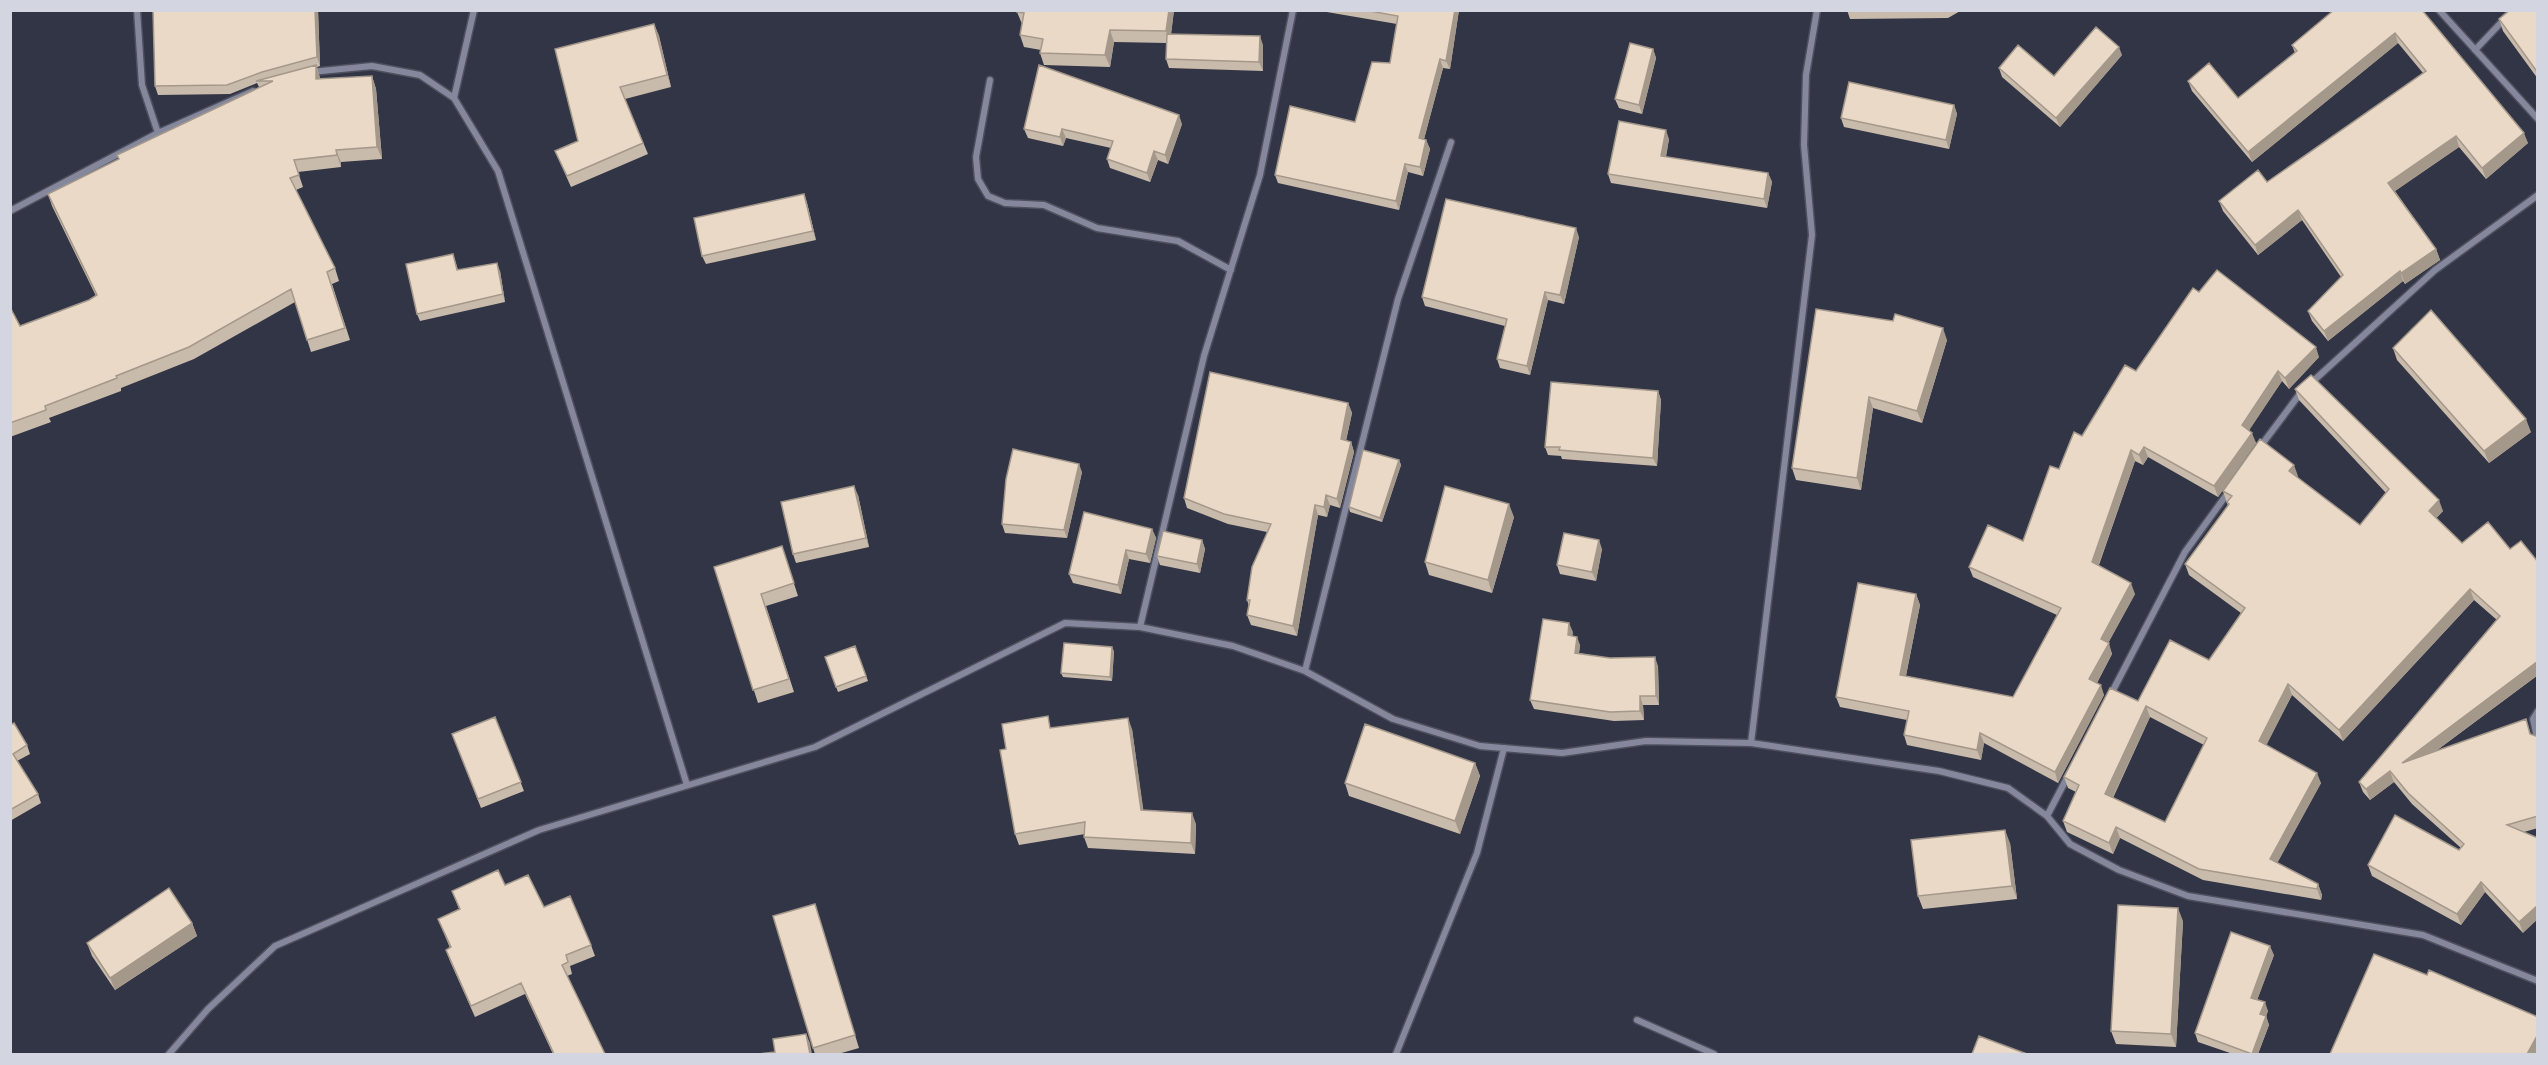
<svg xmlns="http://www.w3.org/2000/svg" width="2548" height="1065" font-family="Barlow,sans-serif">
<rect width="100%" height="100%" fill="#323546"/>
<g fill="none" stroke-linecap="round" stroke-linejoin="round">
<defs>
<path id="street" d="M137,10L142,85L158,133
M2439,10L2538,119
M2475,50L2513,10
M311,72L372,66L420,75L454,98L498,171L687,785
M990,80L976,157L978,179L988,196L1005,203L1044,205L1097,228L1178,241L1231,270
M454,98L474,10
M10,211L158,133L253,91
M2310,384L2435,270L2538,195
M2260,447L2302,391
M1140,627L1204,356L1260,175L1293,10
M1305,671L1398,299L1451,142
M2110,696L2185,552L2230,490
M2538,711L2533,719L2538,742
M1751,743L1812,235L1804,145L1806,75L1817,10
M2047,816L2069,774
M1637,1020L1714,1054
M169,1054L208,1009L275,946L539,830L815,747L1065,623L1140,627L1233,646L1305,671L1393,719L1480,746L1562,753L1646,741L1751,743L1939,771L2008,788L2047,816L2070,844L2119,870L2188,896L2423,935L2538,981
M1396,1054L1477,853L1504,748"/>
</defs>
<use href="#street" stroke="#4e505e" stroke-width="9"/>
<use href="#street" stroke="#85889c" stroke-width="6"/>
</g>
<path fill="#c9bbab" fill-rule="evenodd" d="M318,10L320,66L317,67L320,79L372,76L376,89L382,159L341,162V167L298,172L303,187L296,190L335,268L339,281L332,284L350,340L311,352L295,302L194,359L121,388V391L49,418L51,422L10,437V307L20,326L89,300L96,296L52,206L48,194L119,159L259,87L257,83L230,94L158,95L155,86Z
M1174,10L1171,34L1263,45V71L1169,68L1166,59L1167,43L1114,42L1110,67L1044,65L1040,53L1041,50L1024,47L1020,35L1022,24L1017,12Z
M1315,10H1459L1450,69L1443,68L1424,139L1426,140L1430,149L1423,176L1408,172L1399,210L1278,183L1275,175L1355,122L1390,63L1397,24Z
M1847,10H1962L1948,18L1850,19Z
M2422,10L2528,143L2486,179L2459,147L2395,191L2436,249L2440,260L2405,284L2403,281L2328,341L2312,321L2308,311L2341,277L2302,220L2258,255L2223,211L2219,201L2267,182L2423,73L2398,43L2252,162L2192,91L2188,81L2238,98L2295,53L2292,45Z
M2538,10V79L2503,31L2499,19Z
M654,24L659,36L671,87L625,99L648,154L571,187L555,151L578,141Z
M1653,49L1656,58L1642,114L1619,108L1615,99Z
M2122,55L2060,127L2002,77L1999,68L2054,76Z
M1954,105L1957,114L1949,149L1844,127L1841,118Z
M1182,124L1168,164L1158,160L1150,182L1110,168L1107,159L1111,148L1066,138L1063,146L1028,138L1024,129Z
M1669,139L1666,157L1768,173L1772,182L1767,208L1611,183L1608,174Z
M804,194L807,203L816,240L706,264L702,256Z
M1579,237L1564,304L1548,300L1530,375L1500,368L1497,359L1505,326L1425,306L1422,297Z
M453,254L458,270L500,271L505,302L420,321L417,314Z
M2199,292L2319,357L2289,389L2282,381L2249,430L2256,443L2218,497L2148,457L2143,465L2135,461L2099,565L2135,594L2108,643L2112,654L2097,683L2104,695L2058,783L1984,743L1981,760L1907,745L1904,735L1907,720L1840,707L1836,697L1916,594L1920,605L1906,676L2013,697L2057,615L1973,577L1969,567L2023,541L2059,469L2082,436L2136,371Z
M1816,309L1947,340L1922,423L1873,408L1861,490L1796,480L1792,468Z
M2393,348L2531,432L2489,463L2397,360Z
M2295,389L2443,511L2436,518L2462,543L2538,675L2436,751L2526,719L2531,735L2536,736L2538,733V828L2524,832L2523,933L2485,892L2461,925L2372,876L2368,865L2459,850L2461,848L2412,804L2394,782L2370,800L2363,792L2359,782L2497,620L2474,600L2343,741L2292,695L2266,745L2321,783L2277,863L2318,884L2322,895L2321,900L2203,880L2120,838L2113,854L2067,832L2063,821L2076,792L2068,788L2064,777L2138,701L2209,660L2241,613L2189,575L2185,564L2228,506L2223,491L2298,476L2297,477L2360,525L2386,493L2299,400ZM2150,717L2204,745L2165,822L2113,798Z
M1658,391L1661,400L1657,466L1562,459L1561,456L1548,455L1545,447Z
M1348,403L1352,413L1346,441L1351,442L1354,452L1340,508L1330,505L1327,517L1318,515L1297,636L1251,625L1247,615L1249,606L1247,600L1267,532L1228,524L1187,508L1184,498Z
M1399,460L1401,465L1382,522L1350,512L1349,507Z
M1082,472L1067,538L1005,533L1002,524Z
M858,495L869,547L796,563L793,554Z
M1514,517L1492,593L1429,575L1425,562Z
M1152,529L1156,538L1150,563L1129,559L1121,594L1073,583L1069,574Z
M1202,540L1205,549L1200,573L1160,565L1157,556Z
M1602,549L1596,581L1560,574L1557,565Z
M786,559L798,596L766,606L794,692L758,703L714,567Z
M1573,632L1572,636L1580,645L1579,653L1658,666L1659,705H1643L1644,720L1614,721L1534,709L1530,700Z
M855,646L868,681L838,692L825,657Z
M1114,651L1112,681L1063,677L1061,673Z
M495,717L524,791L481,808L452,734Z
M10,725L27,745L30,754L17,761L38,794L41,803L10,821Z
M1052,728L1132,729L1143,810L1196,824L1195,854L1088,848L1084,837L1085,834L1019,845L1015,834L1006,749Z
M1475,763L1480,776L1460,834L1349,796L1345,783Z
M2010,843L2017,899L1923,909L1918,896Z
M505,885L544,907L591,945L595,956L570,966L572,974L567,976L605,1054H553L525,994L475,1017L450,961L446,950L450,948L438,919L459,909L452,891Z
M819,917L859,1048L838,1054H815L813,1048Z
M2183,921L2176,1047L2116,1044L2111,1031Z
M192,923L197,936L115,990L92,956L87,943Z
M2274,955L2257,1000L2268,1011L2266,1016L2269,1025L2258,1054H2233L2198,1042L2195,1033Z"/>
<path fill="#a4988b" d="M315,10H318L320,66L317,57Z
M1169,10H1174L1170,43L1166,31Z
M1455,10H1459L1450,69L1446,61Z
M654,24L659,36L671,87L667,75Z
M1110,30L1114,42L1110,67L1105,55Z
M2395,33L2398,43L2252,162L2248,152Z
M1260,36L1263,45V71L1259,62Z
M2119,47L2122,55L2060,127L2056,118Z
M1653,49L1656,58L1642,114L1639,105Z
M1440,59L1443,68L1422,147L1419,138Z
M316,65L320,77L321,91L316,79Z
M372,76L376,89L382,159L377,147Z
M1954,105L1957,114L1949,149L1946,140Z
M1179,115L1182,124L1168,164L1165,155Z
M1062,129L1066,138L1063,146L1060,137Z
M1666,130L1669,139L1664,165L1661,156Z
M2524,133L2528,143L2486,179L2482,168Z
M2456,136L2459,147L2392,193L2388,183Z
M1426,140L1430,149L1423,176L1420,167Z
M336,150L341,162V167L337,155Z
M1154,151L1158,160L1150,182L1147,173Z
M1405,164L1408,172L1399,210L1396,201Z
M1768,173L1772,182L1767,208L1764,199Z
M804,194L807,203L816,240L813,231Z
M2298,210L2302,220L2258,255L2255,245Z
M1576,228L1579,237L1564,304L1560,295Z
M2436,249L2440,260L2405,284L2401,273Z
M497,263L500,271L505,302L503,294Z
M2400,271L2403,281L2328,341L2324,331Z
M1545,292L1548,300L1530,375L1527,366Z
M1943,328L1947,340L1922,423L1917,411Z
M2316,347L2319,357L2289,389L2285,378Z
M2278,371L2282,381L2246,435L2242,425Z
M1658,391L1661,400L1657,466L1653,458Z
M1869,397L1873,408L1861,490L1857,478Z
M1348,403L1352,413L1344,449L1341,439Z
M2526,419L2531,432L2489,463L2484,451Z
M2252,433L2256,443L2218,497L2214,486Z
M1351,442L1354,452L1340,508L1337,499Z
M2144,447L2148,457L2143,465L2139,455Z
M2131,450L2135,461L2096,572L2092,562Z
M1399,460L1401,465L1382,522L1380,518Z
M1079,464L1082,472L1067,538L1064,530Z
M2294,465L2298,476L2293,482L2289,471Z
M854,486L858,495L869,547L866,538Z
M1326,495L1330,505L1327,517L1324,507Z
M2439,500L2443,511L2433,522L2429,511Z
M1509,504L1514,517L1492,593L1488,580Z
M1315,505L1318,515L1297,636L1293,626Z
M1152,529L1156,538L1150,563L1146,554Z
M1202,540L1205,549L1200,573L1197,564Z
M1599,540L1602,549L1596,581L1592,572Z
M1126,550L1129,559L1121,594L1118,585Z
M2131,583L2135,594L2105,649L2101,639Z
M2470,589L2474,600L2343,741L2339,730Z
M1916,594L1920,605L1904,685L1900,675Z
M1569,623L1573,632L1571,644L1568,635Z
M1577,637L1580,645L1578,661L1575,653Z
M2109,643L2112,654L2093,690L2089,679Z
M1112,647L1114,651L1112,681L1110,677Z
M1655,657L1658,666L1659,705L1656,696Z
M2538,661V675L2406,773L2402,763Z
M2288,684L2292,695L2263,752L2259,741Z
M2101,685L2104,695L2058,783L2055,772Z
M1640,696L1643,705L1644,720L1640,711Z
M2146,706L2150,717L2109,805L2105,794Z
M1128,718L1132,729L1145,821L1141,810Z
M1980,733L1984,743L1981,760L1977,750Z
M1475,763L1480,776L1460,834L1455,821Z
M2390,771L2394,782L2370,800L2366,789Z
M2317,773L2321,783L2274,869L2270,859Z
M1192,813L1196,824L1195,854L1191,843Z
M2116,827L2120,838L2113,854L2109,843Z
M2005,830L2010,843L2017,899L2012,886Z
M2481,882L2485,892L2461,925L2457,914Z
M2318,884L2322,895L2321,900L2317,889Z
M2538,905V919L2523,933L2519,922Z
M2178,908L2183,921L2176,1047L2171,1034Z
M192,923L197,936L115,990L110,978Z
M2270,946L2274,955L2255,1006L2251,998Z
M2265,1002L2268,1011L2266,1016L2269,1025L2258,1054H2252L2260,1014Z
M806,1034L810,1043L812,1054H810Z
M2538,1034V1051L2536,1054H2527Z"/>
<path fill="#ead9c7" stroke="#a4988b" stroke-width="1.5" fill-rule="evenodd" d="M153,10H315L317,57L262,72L227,85L155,86Z
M1018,10H1169L1166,31L1110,30L1105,55L1040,53L1043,39L1020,35L1024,13L1017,12Z
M1364,10H1455L1446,61L1440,59L1419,138L1426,140L1420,167L1405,164L1396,201L1275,175L1290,106L1355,122L1372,62L1390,63L1398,16Z
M2334,10H2422L2524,133L2482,168L2456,136L2388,183L2436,249L2401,273L2400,271L2324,331L2308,311L2343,275L2298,210L2255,245L2219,201L2258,170L2267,182L2426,71L2395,33L2248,152L2188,81L2209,63L2238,98L2297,51L2292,45Z
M2510,10H2538V73L2499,19Z
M654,24L667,75L620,87L643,143L567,176L555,151L578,141L555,49Z
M2096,27L2119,47L2056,118L1999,68L2018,45L2054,76Z
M1167,34L1260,36L1259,62L1166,59Z
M1630,43L1653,49L1639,105L1615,99Z
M316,65V79L372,76L377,147L336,150L337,155L294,160L299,175L290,178L335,268L327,272L345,328L307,340L291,289L189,347L116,376L117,378L45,406L46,410L10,423V307L20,326L89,300L97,295L48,194L119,159L117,155L273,81H256Z
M1039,65L1179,115L1165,155L1154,151L1147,173L1107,159L1113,141L1062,129L1060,137L1024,129Z
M1849,82L1954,105L1946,140L1841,118Z
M1619,121L1666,130L1661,156L1768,173L1764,199L1608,174Z
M804,194L813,231L702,256L694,218Z
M1446,199L1576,228L1560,295L1545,292L1527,366L1497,359L1507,319L1422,297Z
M453,254L457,270L497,263L503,294L417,314L406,264Z
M2217,270L2316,347L2285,378L2278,371L2242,425L2252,433L2214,486L2144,447L2139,455L2131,450L2092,562L2131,583L2101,639L2109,643L2089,679L2101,685L2055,772L1980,733L1977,750L1904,735L1909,711L1836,697L1858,583L1916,594L1900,675L2013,697L2061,608L1969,567L1988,525L2023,541L2050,466L2059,469L2074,432L2082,436L2125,365L2136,371L2193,288L2199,292Z
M1816,309L1893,321L1895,314L1943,328L1917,411L1869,397L1857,478L1792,468Z
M2431,310L2526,419L2484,451L2393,348Z
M1210,372L1348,403L1341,439L1351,442L1337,499L1326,495L1324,507L1315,505L1293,626L1247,615L1250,600H1247L1252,567L1271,524L1224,514L1184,498Z
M2311,375L2439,500L2429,511L2462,543L2488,522L2510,549L2521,541L2538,562V661L2402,763L2526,719L2530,734L2536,736L2538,733V816L2507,825L2538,838V905L2519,922L2481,882L2457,914L2368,865L2395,815L2459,850L2464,844L2408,793L2390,771L2366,789L2359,782L2500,616L2470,589L2339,730L2288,684L2259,741L2317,773L2270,859L2318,884L2317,889L2199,869L2116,827L2109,843L2063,821L2079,785L2064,777L2110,688L2138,701L2170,640L2209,660L2245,608L2185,564L2229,504L2227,502L2232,496L2223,491L2260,439L2294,465L2289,471L2360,525L2389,489L2295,389ZM2146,706L2207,738L2165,822L2105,794Z
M1551,382L1658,391L1653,458L1559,450L1560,447H1545Z
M1013,449L1079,464L1064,530L1002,524L1006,479Z
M1363,450L1399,460L1380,518L1349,507Z
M854,486L866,538L793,554L781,502Z
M1445,486L1509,504L1488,580L1425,562Z
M1084,512L1152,529L1146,554L1126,550L1118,585L1069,574Z
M1163,531L1202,540L1197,564L1157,556Z
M1564,533L1599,540L1592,572L1557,565Z
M782,546L794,583L761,594L789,679L753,690L714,567Z
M1543,619L1569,623L1568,635L1577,637L1575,653L1610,658L1655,657L1656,696H1640V711L1610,712L1530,700Z
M1064,643L1112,647L1110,677L1061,673Z
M855,646L866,676L836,687L825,657Z
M1048,716L1050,728L1128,718L1141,810L1192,813L1191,843L1084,837L1085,822L1015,834L1000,750L1006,749L1002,724Z
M495,717L521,782L478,799L452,734Z
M14,723L27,745L13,754L38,794L10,810V725Z
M1365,724L1475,763L1455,821L1345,783Z
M2005,830L2012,886L1918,896L1911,840Z
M498,870L505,885L528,875L544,907L570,896L591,945L566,955L568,962L562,965L605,1054H554L521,983L471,1006L446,950L451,947L438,919L460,909L452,891Z
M169,888L192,923L110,978L87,943Z
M815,904L855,1035L813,1048L773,916Z
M2118,905L2178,908L2171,1034L2111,1031Z
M2231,932L2270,946L2251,998L2265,1002L2260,1014L2266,1016L2252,1054L2195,1033Z
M2374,954L2427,975L2429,970L2538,1017V1034L2527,1054H2330Z
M806,1034L810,1054H759L775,1052L773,1039Z
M1979,1036L2027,1054H1972Z"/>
<rect width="2548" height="1065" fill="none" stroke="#d3d5e0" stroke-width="24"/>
</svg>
